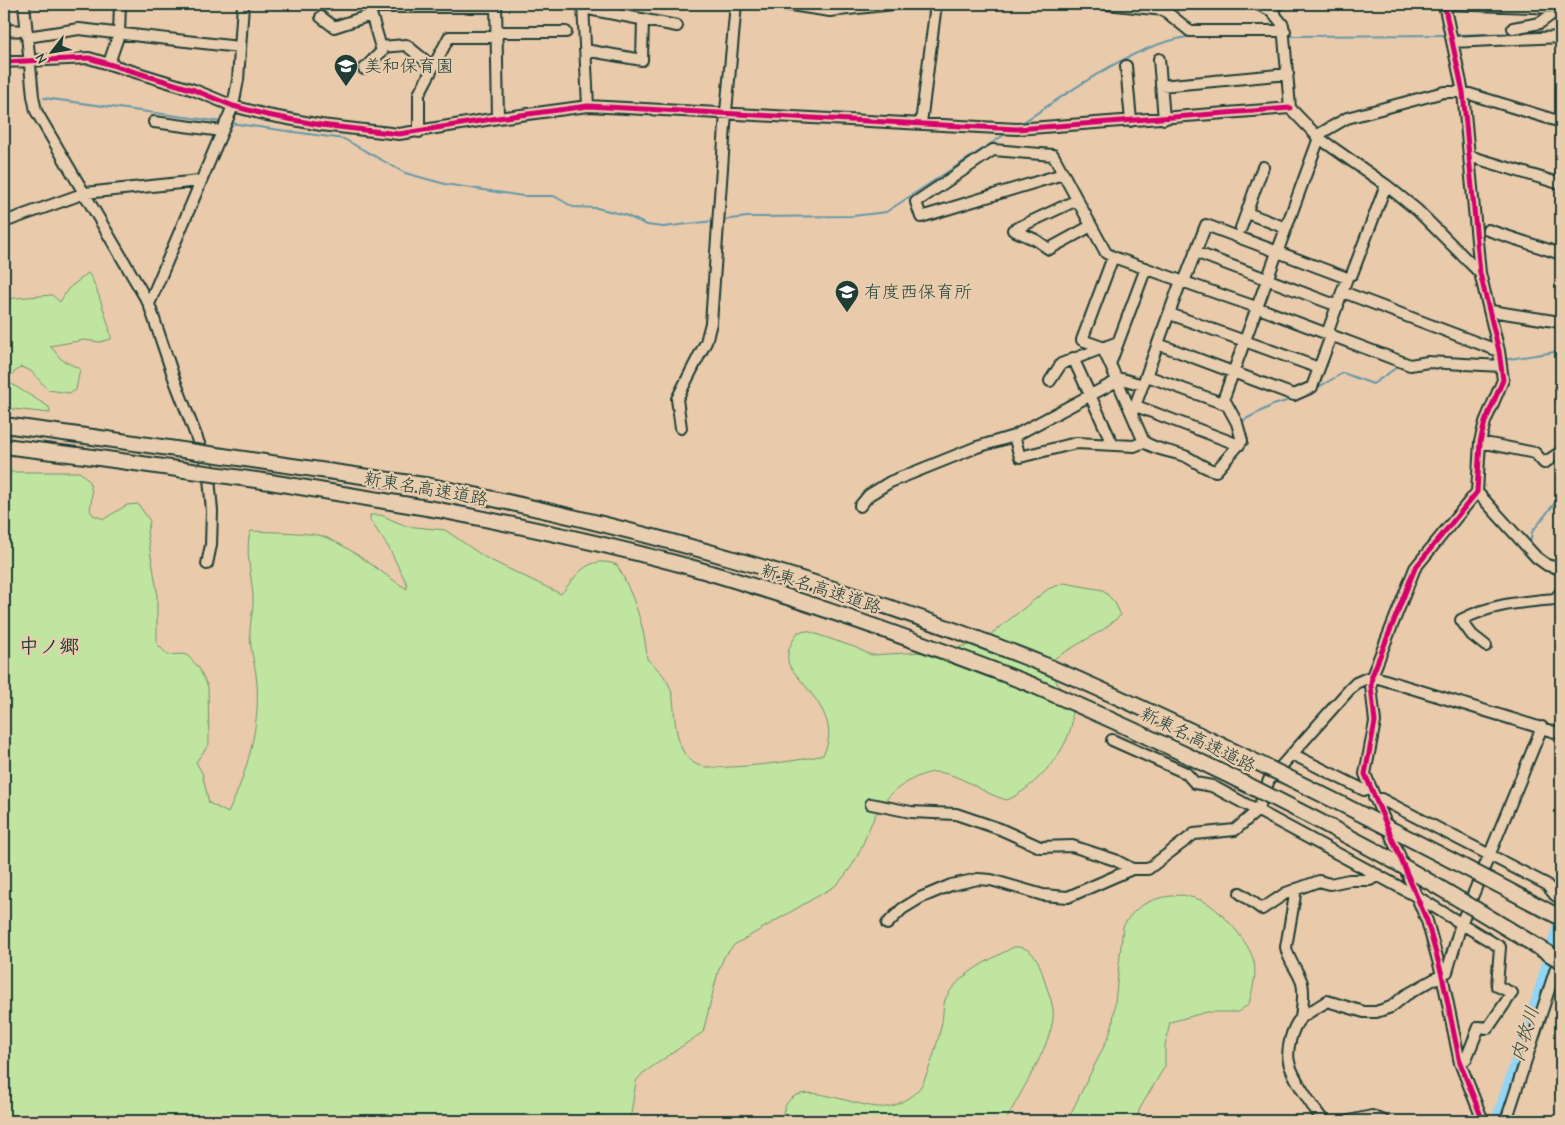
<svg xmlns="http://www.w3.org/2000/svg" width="1565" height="1125" font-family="'Comic Neue','Klee One',sans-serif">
<rect width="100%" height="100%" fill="#e9caab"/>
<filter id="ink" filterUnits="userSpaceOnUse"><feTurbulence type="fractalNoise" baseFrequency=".02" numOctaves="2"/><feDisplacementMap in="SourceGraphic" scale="10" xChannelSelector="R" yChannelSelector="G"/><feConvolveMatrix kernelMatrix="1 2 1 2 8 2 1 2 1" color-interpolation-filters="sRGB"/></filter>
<g filter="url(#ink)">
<path fill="#bfe5a0" stroke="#6f916a" d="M88,273C94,277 112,333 111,339L100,342L84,340L50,346L62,360L80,369L76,390L70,393L48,390L31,371L21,367L5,380L49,407L50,413L4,408V299L52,295L60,302L68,289Z
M4,472H79C94,481 93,495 90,510L93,515L104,519L127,505L138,504L150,521L147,532L157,591V644L168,655L183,654L188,656L199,668L208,687L209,744L196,762L202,773L209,803L228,813C247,773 260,727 257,683C256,668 251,653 250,638C249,624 254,610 253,596C252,579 244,546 251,531C267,532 312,532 325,537C356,550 379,572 407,589V584L389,548L370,520V515H381L406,526L445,530L486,558L561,594C577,575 588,554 617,565C633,594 645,626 647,659C684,690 668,703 679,741C682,752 689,763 701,766C721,771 801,761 823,755C842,721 810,693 790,667C784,653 791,644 798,632L807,631L854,647L871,655L941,651L969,645L990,635L1048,589L1064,583L1103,590L1115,603L1121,615L1104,629L1055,658L1050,664C1053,684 1070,696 1072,714C1075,745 1034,789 1007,800C982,794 963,774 936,772C928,772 918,776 911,780C861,806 874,850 835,886L734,945L724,957L718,972L703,1032L643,1073L636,1081L630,1121H4Z
M1183,895C1190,897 1199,899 1205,902C1222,911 1250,943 1254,962C1257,976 1252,990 1249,1004L1238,1012H1207L1170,1022L1165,1046V1066L1139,1110L1137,1121H1067L1109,1036L1113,1022L1123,927C1135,903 1157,896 1183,895Z
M1014,947C1030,946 1038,958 1042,972C1045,984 1051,997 1053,1009C1057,1038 1019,1093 1006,1121H784C782,1114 783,1110 787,1103C805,1075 868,1117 895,1105C904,1101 911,1097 918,1090C928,1079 939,1038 942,1022C943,1016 943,1006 945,1000C956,975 991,959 1014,947Z"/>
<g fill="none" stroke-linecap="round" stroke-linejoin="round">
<path stroke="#6598a8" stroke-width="2" d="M1547,24L1561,14
M1454,35L1519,33L1533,29
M1239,36H1281
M1289,36L1446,35
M44,98L222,122
M230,123L344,139L405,173L445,184L523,196H554L573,207L597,208L625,215L647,225L663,227L713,221
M1019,125C1070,92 1133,43 1194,36
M723,220L747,217L853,216L886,212L1007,133
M1409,360L1428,357
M1503,360L1561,351
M1315,389L1343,373L1373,384L1400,365
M1240,422L1273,405L1293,399
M1530,544L1532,532L1561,495"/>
<path stroke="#93d5f5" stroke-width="12" d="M1497,1121L1538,998L1561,918"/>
<defs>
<path id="minor" d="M24,4L33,96L36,111L149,304L175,381L208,467L212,511L211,545L207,564
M496,4L498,118
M583,4L588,106
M784,4L830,11L894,4
M1106,4L1164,10L1190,31H1285
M1257,4L1272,11L1283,25L1290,108L1319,138L1386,185L1417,210L1480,273
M1444,4L1463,92L1480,273L1499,351L1503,380L1485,422L1480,442L1477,492L1415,568L1372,676L1371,686L1375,722L1365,774L1427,921L1442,975L1460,1063L1483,1121
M1444,4L1560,8L1561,6
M1262,6L1279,4
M583,8L677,26
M321,17L334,27L371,15
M1513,28L1540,23L1560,8
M4,30L27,31
M496,32H566
M27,37L79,29L239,47
M1452,42L1561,37
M381,47L406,45L433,67
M585,50L642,60L643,19
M1159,59L1164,119
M4,62L89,58L194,90L233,106L267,115L321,125L399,134L498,118L588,106L1017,129L1290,108
M109,63L119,34L120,4
M1126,66L1131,121
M364,69L382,51L369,7H496
M1161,86L1288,74
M154,122L222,131
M921,123L936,4
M419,132V94L449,37H497
M1316,136L1347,118L1444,92H1463L1561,122
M1469,156L1561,184
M1063,174L921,217L916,202L993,150L1053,155L1106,253L1113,257L1256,307L1410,365L1428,362L1501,366
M1077,200L1013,230L1036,240L1049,249L1091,226
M1247,213L1286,228
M4,222L85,193L199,181
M1241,228L1263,167
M1488,230L1561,254
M1195,252L1338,306
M1146,268L1110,364L1144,442C1158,451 1173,451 1187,457C1197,462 1205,469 1216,471L1242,441L1237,423L1224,399
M1352,274L1386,185
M1184,282L1206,225L1347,278L1327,334
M1343,292L1499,351
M149,304L233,106L238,80L243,4
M1491,311L1560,322L1561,318
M1170,314L1319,368
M1158,344L1294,395L1312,387L1331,336
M1073,358L1112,443
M1110,364L1102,347L1082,340L1113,257
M1147,376L1222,403L1319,138
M1050,381L1061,364L1118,342
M1136,406L1239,445
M1132,414L1181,281
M681,428L677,399L706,342L711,323L726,112L736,4
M1014,436L1020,457L1076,443L1134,446L1144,442
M1480,442L1535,453L1544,463L1561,452
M1477,492L1536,557L1547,565L1561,569
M860,506L869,495L890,482L977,447L1014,436L1117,381L1122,379L1143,385
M1486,646L1472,635L1461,620C1491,604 1522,602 1555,599L1561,592
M1112,740L1186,773L1195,783L1212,786L1416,896L1500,947L1497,986L1512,993L1488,1028L1479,1027L1466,1059L1460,1063
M1292,754L1364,790L1370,788
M1374,798L1381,799L1546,884L1555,895L1561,899
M871,804L911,812L956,814L1000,829L1040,847L1072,846L1115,860L1132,869
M1296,889L1286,947C1288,961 1298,970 1302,983C1305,995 1302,1006 1301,1018
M1240,893L1262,909L1286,893L1319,881L1330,884L1349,880H1370L1378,875
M887,924L902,909L920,898L951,885L978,879L991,880L1043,895L1068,897L1132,869H1148L1194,834L1235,830L1258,810L1269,780L1349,690L1356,683L1372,676L1561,734
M1324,1121C1314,1110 1292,1076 1289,1062C1286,1050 1292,1027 1301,1018C1308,1012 1319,1007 1327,1001L1364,1012H1376L1391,1007L1406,995L1447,972L1461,924L1542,727
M1349,1121L1372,1116L1384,1121
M1506,1121L1561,953"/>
<path id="highway" d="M4,425L93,437
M4,446L85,456
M431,486C641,528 847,585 1045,665
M439,510C526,527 612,545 697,569C810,602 921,642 1030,684"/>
</defs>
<use href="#minor" stroke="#1f3d34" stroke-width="14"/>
<use href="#highway" stroke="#1f3d34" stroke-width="18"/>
<use href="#minor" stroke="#e8cdaf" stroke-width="10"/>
<use href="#highway" stroke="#e8cdaf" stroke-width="14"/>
<defs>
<path id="highway-bridge" d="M93,437L431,486
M85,456L270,482L439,510
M1045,665C1221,741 1392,828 1561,918
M1030,684C1146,734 1260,789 1372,849C1436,884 1498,923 1561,961"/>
</defs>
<use href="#highway-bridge" stroke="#1f3d34" stroke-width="18" stroke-linecap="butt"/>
<use href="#highway-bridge" stroke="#e8cdaf" stroke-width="14"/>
<defs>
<path id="cycleway" d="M1444,4L1463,92L1480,273L1499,351L1503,380L1485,422L1480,442L1477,492L1415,568L1372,676L1371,686L1375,722L1365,774L1427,921L1442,975L1460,1063L1483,1121
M4,62L89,58L194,90L233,106L267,115L321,125L399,134L498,118L588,106L1017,129L1290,108"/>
</defs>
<use href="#cycleway" stroke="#e8cdaf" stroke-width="8"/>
<use href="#cycleway" stroke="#d6006c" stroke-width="5"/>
</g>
</g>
<defs>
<symbol id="school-pin" viewBox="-11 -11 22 30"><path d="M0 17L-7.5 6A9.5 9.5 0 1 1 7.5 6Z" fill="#1f3d34" stroke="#e8cdaf"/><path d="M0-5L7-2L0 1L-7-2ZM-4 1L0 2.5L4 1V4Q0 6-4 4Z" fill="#fff"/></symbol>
</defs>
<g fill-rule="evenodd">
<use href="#school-pin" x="332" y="52" width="28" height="38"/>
<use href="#school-pin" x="833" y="278" width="28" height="38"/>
</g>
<g text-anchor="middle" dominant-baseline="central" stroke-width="4.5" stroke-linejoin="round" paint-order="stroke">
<g font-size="18" fill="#1f3d34" stroke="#e8cdaf" text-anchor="start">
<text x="364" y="66">美和保育園</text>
<text x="864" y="292">有度西保育所</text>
</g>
<g font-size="18" fill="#1f3d34" stroke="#e8cdaf">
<text transform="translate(426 489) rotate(10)">新東名高速道路</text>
<text transform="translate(821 589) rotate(18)">新東名高速道路</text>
<text transform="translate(1198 740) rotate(26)">新東名高速道路</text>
</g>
<g font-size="19" font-style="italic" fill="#25453e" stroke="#e8cdaf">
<text transform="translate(1525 1034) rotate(-73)">内牧川</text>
</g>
<g font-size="20" font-weight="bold" fill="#1f3d34" stroke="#e8cdaf">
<text x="49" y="646">中ノ郷</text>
</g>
</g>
<rect width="1565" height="1125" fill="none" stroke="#e8cdaf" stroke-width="20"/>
<rect x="10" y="10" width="1545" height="1105" fill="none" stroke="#1f3d34" stroke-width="2" filter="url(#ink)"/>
<g transform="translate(52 52) rotate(239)" stroke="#e8cdaf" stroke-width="4" paint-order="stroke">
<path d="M0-4L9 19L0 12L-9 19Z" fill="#1f3d34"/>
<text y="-8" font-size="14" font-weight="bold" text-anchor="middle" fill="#1f3d34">N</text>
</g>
</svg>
